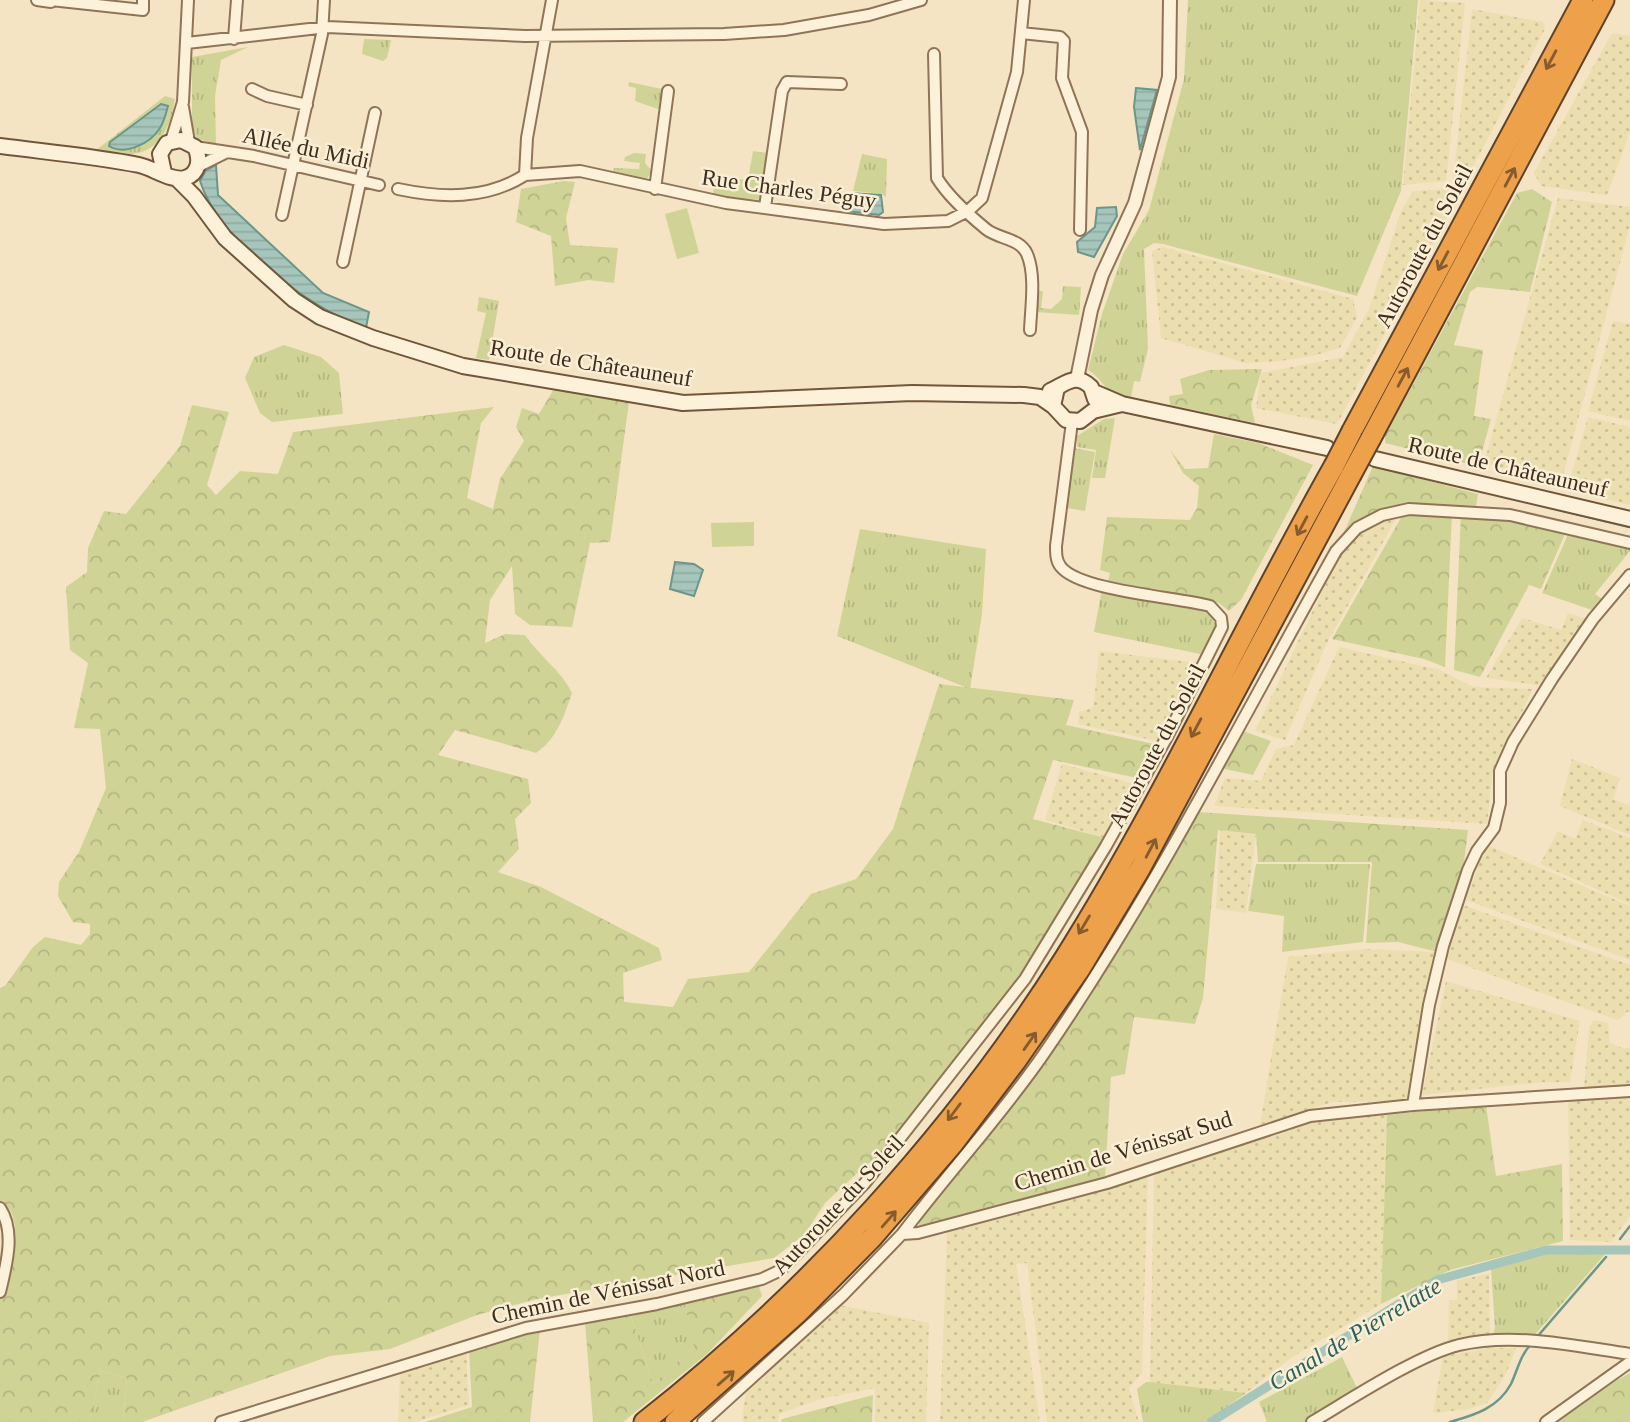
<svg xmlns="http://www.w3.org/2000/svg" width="1630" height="1422" font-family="Georgia,serif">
<defs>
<pattern id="farmland-dots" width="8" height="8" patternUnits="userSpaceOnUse" patternTransform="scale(1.75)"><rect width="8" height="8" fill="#ebdfb0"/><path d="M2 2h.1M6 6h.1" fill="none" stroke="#cbc097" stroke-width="1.8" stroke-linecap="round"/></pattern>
<pattern id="grass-tufts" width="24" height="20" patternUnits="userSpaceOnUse" patternTransform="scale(1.75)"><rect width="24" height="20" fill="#cfd496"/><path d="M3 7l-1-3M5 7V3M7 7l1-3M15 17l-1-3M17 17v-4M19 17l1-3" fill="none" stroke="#b3b681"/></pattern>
<pattern id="forest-crowns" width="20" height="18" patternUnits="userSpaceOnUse" patternTransform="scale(1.75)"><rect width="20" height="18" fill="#cfd496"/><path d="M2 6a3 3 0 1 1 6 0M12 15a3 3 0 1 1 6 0" fill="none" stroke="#b3b681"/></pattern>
<pattern id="water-rules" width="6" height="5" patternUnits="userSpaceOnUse" patternTransform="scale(1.75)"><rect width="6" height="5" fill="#a6c6bc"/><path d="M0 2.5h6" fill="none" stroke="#90aaa1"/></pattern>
</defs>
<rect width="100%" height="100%" fill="#f4e4c4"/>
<path fill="url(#farmland-dots)" d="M1420,0L1465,3L1446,181L1403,185Z
M1472,9L1543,22L1545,29L1465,182H1453Z
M1612,33L1630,36V132L1607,195L1541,186L1534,173Z
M1448,189L1459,195L1337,424L1256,408L1261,373L1343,357L1369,309L1401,211L1413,191Z
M1558,198L1630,207V225L1561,483L1484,463Z
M1163,247L1353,299L1357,317L1340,348L1312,356L1280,361L1246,363L1161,338L1152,251Z
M1613,321L1630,324V421L1588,411Z
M1588,417L1630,427V505L1567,490Z
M1398,515L1326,645L1285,740L1255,731L1344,546L1352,537Z
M1568,613L1586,619L1544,686L1486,678L1522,618L1561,630Z
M1339,647L1440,670L1473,687L1533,689L1493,770L1487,824L1214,806L1225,778L1261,781L1276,749L1294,745Z
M1099,651L1198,663L1157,741L1078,724L1079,712L1092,708L1094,703Z
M1572,759L1620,778L1613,799L1630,806V835L1560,806Z
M1062,764L1135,784L1105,838L1045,820Z
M1583,820L1630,838V904L1540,864L1558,831L1575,839Z
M1220,830L1256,834L1246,913L1216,909Z
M1489,846L1630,906V960L1466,900L1481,858Z
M1463,905L1630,965V1010L1617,1020L1447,959Z
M1364,949L1437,952L1406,1101L1333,1102L1260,1125L1288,957Z
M1446,981L1580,1021L1570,1082H1543L1422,1095Z
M1594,1020L1608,1023L1610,1043L1624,1049L1630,1047V1087L1584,1088L1589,1027Z
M1630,1096V1216L1611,1242L1570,1240L1568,1099Z
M1387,1115L1381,1304L1291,1358L1246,1393L1150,1382L1154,1173L1303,1120Z
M1148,1175L1142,1373L1129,1388L1139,1422H1047L1027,1263L1016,1264L1040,1422H940L947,1233Z
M1489,1274L1490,1337L1448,1341L1449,1300H1457V1280Z
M839,1305L929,1323L926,1422H875V1388L821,1399L779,1414L778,1422H742L746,1390Z
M466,1348L469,1405L415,1422H398L400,1371Z
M1490,1348H1516L1506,1374L1487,1403L1469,1409L1433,1413L1443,1356Z"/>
<path fill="url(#grass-tufts)" d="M1188,0H1418L1401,191L1357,296L1163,244L1154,243L1144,249L1148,349L1140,382L1134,381L1131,398C1108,400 1105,380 1088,370L1102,314L1123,254L1149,210L1184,79Z
M364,39L391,40L387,58L383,61L362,54Z
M248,47L221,60L215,96L216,144L197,139L192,127V57Z
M629,82L662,89L661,110L635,101L636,88L628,86Z
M165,96L175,99C167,149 144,162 95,151Z
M753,151L768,153L761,200L713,195L715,176L748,180Z
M634,153L646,154L645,163L652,171L646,180L613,173L614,168L639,169L640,163L624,161L625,157Z
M862,154L887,159L886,197L882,194L853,191Z
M1063,286L1081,287L1079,315L1035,312V291H1043L1041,308L1051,309L1062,299Z
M479,297L499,301L489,360L476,358L486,313L477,311Z
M284,345L321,357L339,373L343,414L272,422L260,413L245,378L254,357Z
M1115,418L1105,478H1092L1096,450L1077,447V436L1104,419Z
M1074,448L1095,452L1085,511L1067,508Z
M860,529L986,549L982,614L970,689L837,636Z
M1570,530L1630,547V551L1595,594L1602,599L1592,610L1542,593Z
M1102,589L1203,610L1212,616L1216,627L1205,655L1094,632Z
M1256,864H1370L1363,942L1282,952L1284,916L1248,911Z
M1547,1252L1606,1253L1532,1338L1492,1337L1495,1328L1491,1269Z
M684,1300L695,1347L653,1384L631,1316Z
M1342,1357L1358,1390L1307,1422H1267L1259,1402Z
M101,1371L127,1378L123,1422H89Z
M1146,1382H1150L1246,1393L1206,1422H1143L1137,1389Z"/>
<path fill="url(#forest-crowns)" d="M564,181L575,182L566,218L570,245L618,248L614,283L589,280L555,286L551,236L516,222L521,189Z
M1532,189L1552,202L1530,292L1477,287L1470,292L1454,345L1483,350L1474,416L1491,419L1478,466L1385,443V436L1517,193Z
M1262,369L1251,405L1255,423L1170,405L1169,396L1183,394L1180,379L1209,370Z
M554,389L629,402L610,542L590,543L572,627L530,625L515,614L512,566L490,600L485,643L505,634L525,635C540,657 561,670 572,693C564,716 557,739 536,753L455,730L438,755L528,779L531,803L515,819L519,849L498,872L541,887L659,948L662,960L623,973L624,1002L673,1007L688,979L749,972L811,894L856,879L893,829L939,684L1074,700L1066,725L1154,744L1137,778L1053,760L1033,819L1105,838L1021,977L888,1150L865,1166L825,1203L805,1234L774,1258L537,1299L477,1315L390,1349L330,1356L142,1422H123L127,1378L101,1371L89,1422H0V1300L15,1226L11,1211L0,1202V988L5,986L33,947L45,937L81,945L90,934V924L73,922L58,896L59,882L79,852L106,788L100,729L74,728L88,663L70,650L66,587L87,572L88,548L104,511L126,514L180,446L192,405L229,412L207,485L216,495L240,471L278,474L293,432L494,407L481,423L467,498L493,509L500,479L524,441L516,427L522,408L539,414Z
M1214,434L1258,443L1313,465L1241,600L1229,611L1219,603L1108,581L1110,573L1100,570L1107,517L1190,520L1197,508L1199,486L1183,473L1170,450L1185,469L1208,468Z
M1373,466L1478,494L1476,506L1404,504L1393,506L1344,532Z
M1452,513L1445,667L1424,659L1332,639L1402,516Z
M1461,513L1511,520L1565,534L1541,589L1529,585L1480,677L1454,670Z
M1240,730L1271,741L1253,775L1220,768Z
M1198,812L1468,830L1461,886L1437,952L1398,942L1366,943L1372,862H1258L1256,834L1218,830L1203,998L1195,1024L1134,1017L1125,1074L1111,1077L1105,1178L918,1231L921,1214L1078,1011Z
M1486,1105L1496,1176L1562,1164L1563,1241L1450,1270L1381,1304L1387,1115Z
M758,1283L762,1296L707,1354L623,1422H593L585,1322L631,1316L653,1384L694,1347L684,1300Z
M540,1329L530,1422H425L472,1407L469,1349Z
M1630,1373V1422H1555L1604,1387Z
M873,1395L872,1422H781L782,1419Z"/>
<path fill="#cfd496" d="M687,208L699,253L677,259L665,214Z
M754,522V546L712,547L711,523Z"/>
<path fill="url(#water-rules)" stroke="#6b968a" stroke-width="2" d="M1136,88L1157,90L1140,150L1134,107Z
M161,104L168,106C166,113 164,122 160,128C151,143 125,156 109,146L110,142Z
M216,165L218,195L323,293L369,312L366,328C310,310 218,239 200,181L206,170Z
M849,193L881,195L883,212L879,215L847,211L843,208Z
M1116,207L1117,216L1094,257L1078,252L1077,242L1095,227L1097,208Z
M675,562L694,564L703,570L694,596L670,589Z"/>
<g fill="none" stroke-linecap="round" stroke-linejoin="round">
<path stroke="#6b968a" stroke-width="2.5" d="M1469,488L1630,527
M1620,1239L1630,1226
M1537,1337L1606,1257
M1450,1422C1475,1415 1498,1408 1511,1384C1518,1369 1520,1356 1531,1344"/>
<path stroke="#a6c6bc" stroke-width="9" d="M1211,1422L1437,1280L1546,1250H1630"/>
<defs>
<path id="minor" d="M37,0L51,2
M51,0L143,10V0
M552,0L527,138L525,175L580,171L726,203L884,224L948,221L968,211L982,198L1017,72L1024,0
M1021,33L1060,37L1064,41L1062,78L1082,132L1080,230
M234,39L237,0
M187,43L327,27L525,36L724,34L784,30L869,15L921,0
M934,54L937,178C948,196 969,215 986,229C998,239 1020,238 1027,254C1036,275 1031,307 1030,330
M252,89L267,96L307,105
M183,107L189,142
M171,141L183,102L188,0
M195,147L254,156L379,185
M197,167L225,153
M398,189C441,198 486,200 525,175
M655,189L668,91
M765,207L782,91L787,82L841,84
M282,215L322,34L324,0
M343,262L375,113
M1413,1105L1429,1005L1443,946L1468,870L1477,851L1494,828L1500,803V771L1513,742L1552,679L1593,619L1630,575
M0,1208C16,1232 6,1266 0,1292
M902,1234C948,1173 1000,1117 1043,1055C1154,894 1241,720 1336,551L1357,528L1382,515L1409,509L1510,515L1630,543
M221,1422L526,1328L657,1304L762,1279L781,1270L865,1183L1025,979L1106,846L1167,737L1222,627L1221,618L1210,606C1177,597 1080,591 1061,567C1056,561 1056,554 1056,546L1072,422
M703,1422L843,1295L902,1234L918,1233L1107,1183L1310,1116L1413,1105L1630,1091
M1312,1422C1351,1399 1418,1355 1459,1345C1514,1332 1575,1346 1630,1354
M1546,1422L1630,1362"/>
<path id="tertiary" d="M1077,379L1091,310L1102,275L1135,203L1169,77L1170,0"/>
<path id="secondary" d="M0,146C46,152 93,156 139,165C153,168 172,182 185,178C199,174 201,159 195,147L181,140L167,143L160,154L164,173
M177,179L194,196L225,238L294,300L320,317L373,338L463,366L683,403L912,393L1024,395L1040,397L1053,406
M1057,388L1053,406L1066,420L1080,421L1093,411L1122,404
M1050,391C1066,384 1075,372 1091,387L1095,399
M1094,392L1122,404L1327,448
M1375,459L1630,519"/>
<path id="motorway" d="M1352,431L1583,0
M1371,438L1604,0
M644,1422C807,1294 953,1134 1064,959C1164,800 1242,629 1334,466
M675,1422L797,1314L872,1238L953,1144L1016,1061L1080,969L1140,869L1351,475"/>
</defs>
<use href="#minor" stroke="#917457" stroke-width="14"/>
<use href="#tertiary" stroke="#917457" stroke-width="16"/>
<use href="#secondary" stroke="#73553a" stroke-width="18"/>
<use href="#motorway" stroke="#5f422c" stroke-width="23"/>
<use href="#minor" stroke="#fdf1d9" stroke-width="10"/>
<use href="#tertiary" stroke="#fdf1d9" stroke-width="12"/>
<use href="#secondary" stroke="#fdf1d9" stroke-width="14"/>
<use href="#motorway" stroke="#eda14a" stroke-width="19"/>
<defs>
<path id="motorway-bridge" d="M1334,466L1352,431
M1351,475L1371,438"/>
</defs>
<use href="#motorway-bridge" stroke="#5f422c" stroke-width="23" stroke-linecap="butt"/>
<use href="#motorway-bridge" stroke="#eda14a" stroke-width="19"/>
</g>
<defs><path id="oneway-shaft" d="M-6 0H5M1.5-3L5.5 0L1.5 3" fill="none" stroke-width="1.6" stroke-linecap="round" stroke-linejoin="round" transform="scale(1.75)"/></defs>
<g stroke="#855b2f">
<use href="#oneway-shaft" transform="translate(1551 60) rotate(118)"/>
<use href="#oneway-shaft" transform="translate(1510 177) rotate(-62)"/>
<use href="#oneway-shaft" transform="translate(1443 261) rotate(118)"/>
<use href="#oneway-shaft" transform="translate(1403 377) rotate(-62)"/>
<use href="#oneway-shaft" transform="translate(1302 526) rotate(118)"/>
<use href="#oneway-shaft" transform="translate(1196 728) rotate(118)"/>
<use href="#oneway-shaft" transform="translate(1151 848) rotate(-62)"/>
<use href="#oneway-shaft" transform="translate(1084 925) rotate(121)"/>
<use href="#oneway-shaft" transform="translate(1030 1041) rotate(-55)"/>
<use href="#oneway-shaft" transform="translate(954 1112) rotate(127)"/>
<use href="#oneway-shaft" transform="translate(889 1219) rotate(-49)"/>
<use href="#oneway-shaft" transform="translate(726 1378) rotate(-41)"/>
</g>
<g text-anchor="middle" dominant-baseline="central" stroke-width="5" stroke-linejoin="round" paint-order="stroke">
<g font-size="23" fill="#3f2d1d" stroke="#faeed5">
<text transform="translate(306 148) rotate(12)">Allée du Midi</text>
<text transform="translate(789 189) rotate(8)">Rue Charles Péguy</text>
<text transform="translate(1424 246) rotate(-62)">Autoroute du Soleil</text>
<text transform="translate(591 363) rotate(9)">Route de Châteauneuf</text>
<text transform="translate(1508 467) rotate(13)">Route de Châteauneuf</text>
<text transform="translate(1157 746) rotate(-62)">Autoroute du Soleil</text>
<text transform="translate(1123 1151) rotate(-17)">Chemin de Vénissat Sud</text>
<text transform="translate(838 1205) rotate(-47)">Autoroute du Soleil</text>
<text transform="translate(608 1292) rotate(-12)">Chemin de Vénissat Nord</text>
</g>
<g font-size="24" font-style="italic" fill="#2a615c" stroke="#faeed5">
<text transform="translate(1355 1334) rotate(-31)">Canal de Pierrelatte</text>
</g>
</g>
</svg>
